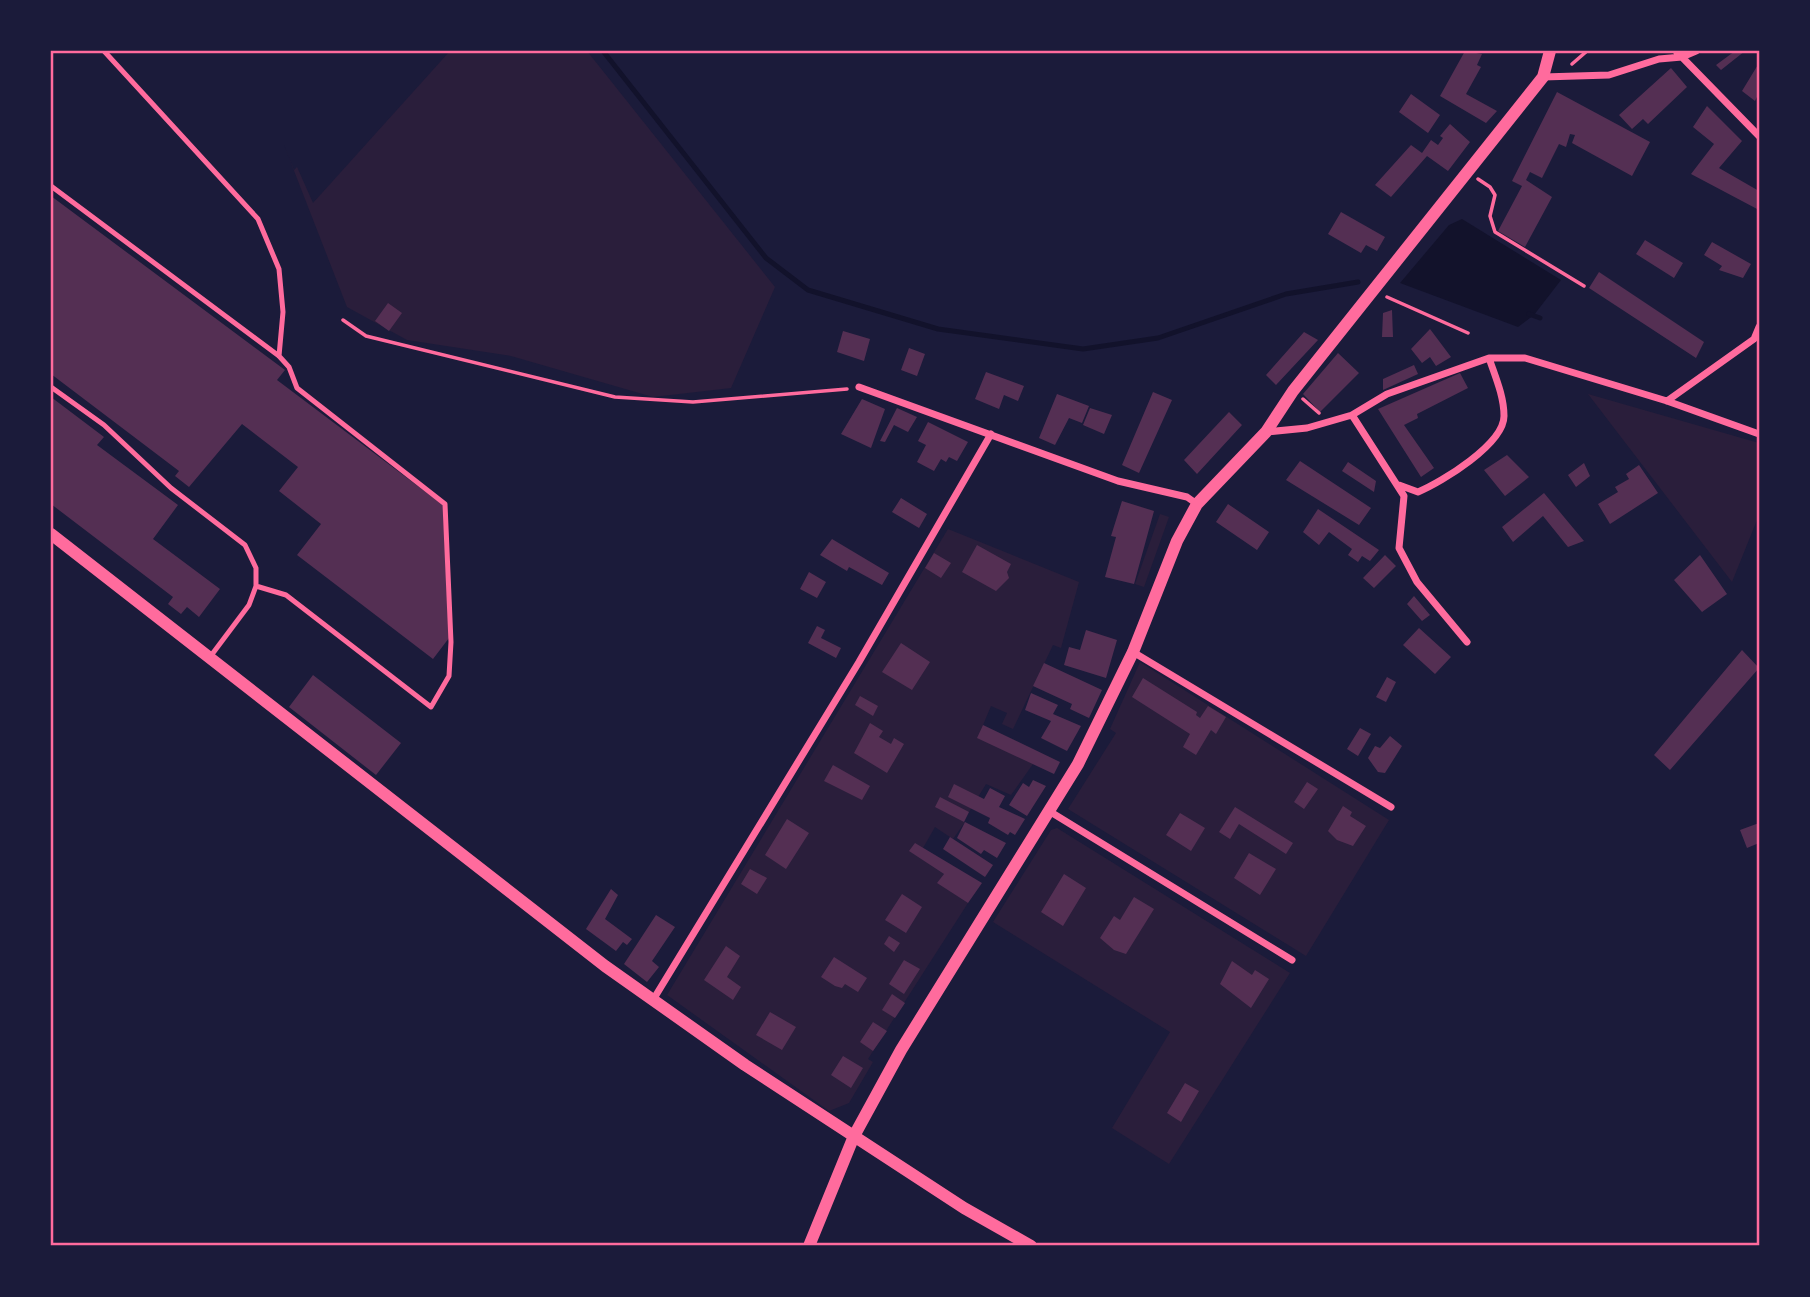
<svg xmlns="http://www.w3.org/2000/svg" width="1810" height="1297" font-family="'Golos Text',sans-serif">
<rect width="100%" height="100%" fill="#1b1b3a"/>
<path fill="#2a1e3b" d="M450,51H587L775,287L731,388L653,397L511,356L407,340L347,307L284,145L294,170L297,167L313,203Z
M1588,394L1759,443V515L1732,582Z
M1160,514L1169,517L1144,587L1135,584Z
M948,529L1079,582L1061,648L1053,645L1013,729L1002,724L1007,713L991,706L978,737L1033,764L1011,795L986,784L969,812L936,807L965,822L953,839L935,827L923,848L910,851L944,874L938,883L968,903L868,1059L873,1062L849,1103L829,1111L667,995Z
M1140,662L1389,820L1306,956L1068,809L1116,733L1110,729Z
M1057,828L1290,973L1169,1164L1112,1128L1170,1032L993,922L1051,830Z"/>
<path fill="#12122b" d="M1462,219L1561,280L1534,315L1518,327L1400,283L1449,225Z"/>
<g fill="none" stroke-linecap="round" stroke-linejoin="round">
<path stroke="#12122b" stroke-width="5" d="M603,51L766,258L808,290L938,329L1083,349L1158,338L1286,294L1358,282
M1529,314L1540,318"/>
</g>
<path fill="#542f53" d="M1465,51L1482,54L1477,65L1481,67L1466,94L1497,111L1486,123L1440,96Z
M1735,51H1745L1721,70L1716,65Z
M1759,63V93L1755,101L1742,91Z
M1671,68L1687,87L1648,124L1643,119L1632,129L1619,115Z
M1557,92L1650,142L1632,176L1572,143L1575,135L1570,134L1566,147L1559,144L1542,178L1530,172L1526,180L1552,197L1525,247L1498,231L1522,186L1512,181Z
M1411,94L1440,115L1428,133L1399,112Z
M1707,106L1742,141L1719,168L1759,191V210L1691,174L1714,144L1693,127Z
M1450,124L1470,142L1448,171L1427,156L1391,197L1375,185L1411,145L1422,153L1431,140L1438,145L1443,138L1440,136Z
M51,196L285,370L277,380L443,505L449,638L433,659L297,555L321,524L279,491L298,467L242,424L189,487L175,476L179,471L51,374Z
M1341,212L1385,237L1377,251L1366,245L1361,253L1328,234Z
M1645,240L1683,263L1674,278L1636,254Z
M1712,242L1751,264L1743,278L1719,270L1722,266L1704,255Z
M1599,272L1704,342L1696,358L1589,288Z
M388,303L402,313L389,331L375,321Z
M1392,310L1393,337H1382L1383,313Z
M1430,329L1451,357L1436,366L1430,357L1422,363L1411,349Z
M843,331L870,339L864,361L837,352Z
M1304,332L1318,340L1276,385L1266,375Z
M909,348L925,354L917,376L901,370Z
M1338,353L1359,373L1320,412L1303,394Z
M1414,365L1418,374L1383,390V379Z
M986,372L1024,386L1018,401L1004,395L999,409L975,399Z
M1460,373L1468,388L1417,414L1418,418L1404,425L1434,468L1421,477L1378,409Z
M1153,392L1172,400L1139,473L1122,465Z
M1057,394L1089,406L1082,423L1069,418L1055,445L1039,438Z
M51,397L104,437L97,445L178,505L153,539L220,589L199,617L187,607L181,614L168,604L173,597L51,504Z
M862,399L885,409L871,448L841,434Z
M897,408L917,417L908,432L894,425L885,442L880,441Z
M1090,408L1112,415L1104,434L1083,425Z
M1229,412L1242,425L1197,474L1184,460Z
M928,422L968,442L957,461L949,457L946,462L941,459L934,471L917,462L926,445L918,441Z
M1507,455L1529,477L1505,496L1484,470Z
M1300,461L1371,508L1359,525L1286,480Z
M1348,462L1376,481L1374,492L1342,471Z
M1584,463L1590,476L1576,487L1568,475Z
M1639,465L1658,493L1610,524L1598,504L1618,492L1615,487L1629,479L1626,474Z
M1544,493L1584,541L1568,547L1543,516L1513,542L1502,527Z
M901,498L927,514L919,528L892,512Z
M1122,501L1154,511L1134,584L1105,577L1116,537L1111,536Z
M1228,504L1269,532L1257,550L1216,522Z
M1318,509L1379,550L1370,561L1362,556L1358,562L1348,555L1352,549L1329,532L1319,545L1303,532Z
M832,539L889,573L882,585L849,567L847,571L820,555Z
M977,545L1011,564L1007,572L1009,578L996,591L962,572Z
M934,553L951,563L941,578L925,568Z
M1385,555L1396,566L1374,588L1363,578Z
M1700,555L1727,594L1702,612L1674,580Z
M809,572L826,582L817,598L800,589Z
M1414,596L1430,615L1422,621L1407,604Z
M817,626L825,630L821,638L841,648L836,658L808,643Z
M1419,628L1451,657L1435,674L1403,645Z
M1086,630L1117,640L1106,678L1064,665L1069,647L1080,650Z
M901,643L930,662L912,690L882,672Z
M1742,650L1759,668L1670,770L1654,755Z
M1044,663L1102,690L1089,718L1070,709L1072,704L1033,686Z
M313,675L401,743L376,775L289,707Z
M1387,677L1396,682L1386,702L1376,697Z
M1143,678L1197,712L1196,715L1200,718L1208,706L1226,717L1216,734L1211,730L1196,755L1183,747L1190,734L1132,697Z
M1031,693L1058,705L1053,714L1081,726L1067,751L1041,738L1051,721L1025,710Z
M860,696L878,706L873,716L855,705Z
M870,723L883,731L879,737L891,744L894,738L904,744L887,773L854,753Z
M983,725L1060,762L1054,774L977,738Z
M1360,728L1371,734L1358,756L1347,749Z
M1390,736L1402,746L1385,773L1378,772L1368,758L1375,746L1380,748Z
M833,765L870,786L862,800L824,781Z
M1033,780L1046,786L1027,816L1009,805L1023,783L1029,787Z
M1307,782L1318,789L1304,809L1294,802Z
M954,784L984,799L990,788L1005,796L999,807L1025,819L1015,835L1010,832L1008,835L988,823L990,818L948,797Z
M940,797L969,812L964,822L935,807Z
M1343,806L1352,812L1350,816L1366,826L1353,846L1337,840L1328,831Z
M1235,807L1293,843L1286,854L1239,824L1230,839L1219,832Z
M1180,813L1205,828L1191,851L1166,835Z
M787,819L809,833L786,869L765,855Z
M965,822L1006,843L997,858L984,850L981,854L957,838Z
M1759,823V843L1747,848L1740,830Z
M950,837L993,865L985,877L943,849Z
M915,843L982,883L968,903L937,883L944,874L909,851Z
M1249,853L1276,869L1260,895L1234,878Z
M750,869L767,878L757,894L741,884Z
M1064,874L1086,888L1063,926L1041,912Z
M611,889L618,895L605,919L632,939L627,945L623,942L616,951L586,929Z
M902,894L922,907L906,933L885,920Z
M1134,897L1154,909L1126,954L1114,950L1100,938L1114,916L1120,920Z
M656,915L675,927L652,961L659,967L647,982L624,964Z
M889,936L900,943L894,952L884,944Z
M726,946L740,956L727,977L741,987L733,1000L704,980Z
M834,957L867,978L858,992L845,984L842,988L835,986L821,977Z
M904,960L920,969L904,994L889,984Z
M1232,961L1252,975L1255,970L1269,979L1251,1008L1220,984Z
M892,994L905,1003L895,1018L882,1010Z
M770,1012L796,1027L782,1050L756,1035Z
M873,1022L887,1031L873,1051L860,1042Z
M843,1056L863,1068L851,1088L831,1075Z
M1185,1083L1199,1091L1181,1122L1167,1113Z"/>
<g fill="none" stroke-linecap="round" stroke-linejoin="round">
<path stroke="#ff6b9d" stroke-width="3.5" d="M1572,64L1587,51
M1478,179L1490,187L1495,195L1490,216L1495,232L1584,286
M1387,297L1468,333
M343,320L366,336L615,397L693,402L847,389
M1303,399L1319,413"/>
<path stroke="#ff6b9d" stroke-width="5" d="M104,51L258,219L279,269L283,312L279,356
M51,186L279,356L289,367L297,388L445,504L451,642L449,676L431,707L286,595L256,586
M51,387L104,425L171,488L245,545L256,568V586L249,605L210,657"/>
<path stroke="#ff6b9d" stroke-width="7" d="M1676,51L1759,136
M1543,77L1609,75L1659,59L1682,57L1696,51
M859,387L1118,481L1187,497L1197,504
M1667,401L1754,339L1759,327
M1352,415L1404,496L1399,548L1417,582L1467,642
M1266,432L1307,428L1352,415L1387,394L1489,358H1525L1667,401L1759,434
M1399,485L1418,492C1442,482 1504,444 1504,416C1504,396 1495,376 1489,358
M1133,652L1391,807
M1049,811L1292,960
M653,1000L859,662L991,434"/>
<path stroke="#ff6b9d" stroke-width="12" d="M51,534L605,966L745,1065L964,1208L1031,1246
M809,1246L854,1136L901,1050L1078,764L1133,652L1177,541L1197,504L1266,432L1293,391L1543,77L1550,51"/>
</g>
<rect width="1810" height="1297" fill="none" stroke="#1b1b3a" stroke-width="105"/>
<rect x="52" y="52" width="1706" height="1192" fill="none" stroke="#ff6b9d" stroke-width="2.5"/>
</svg>
